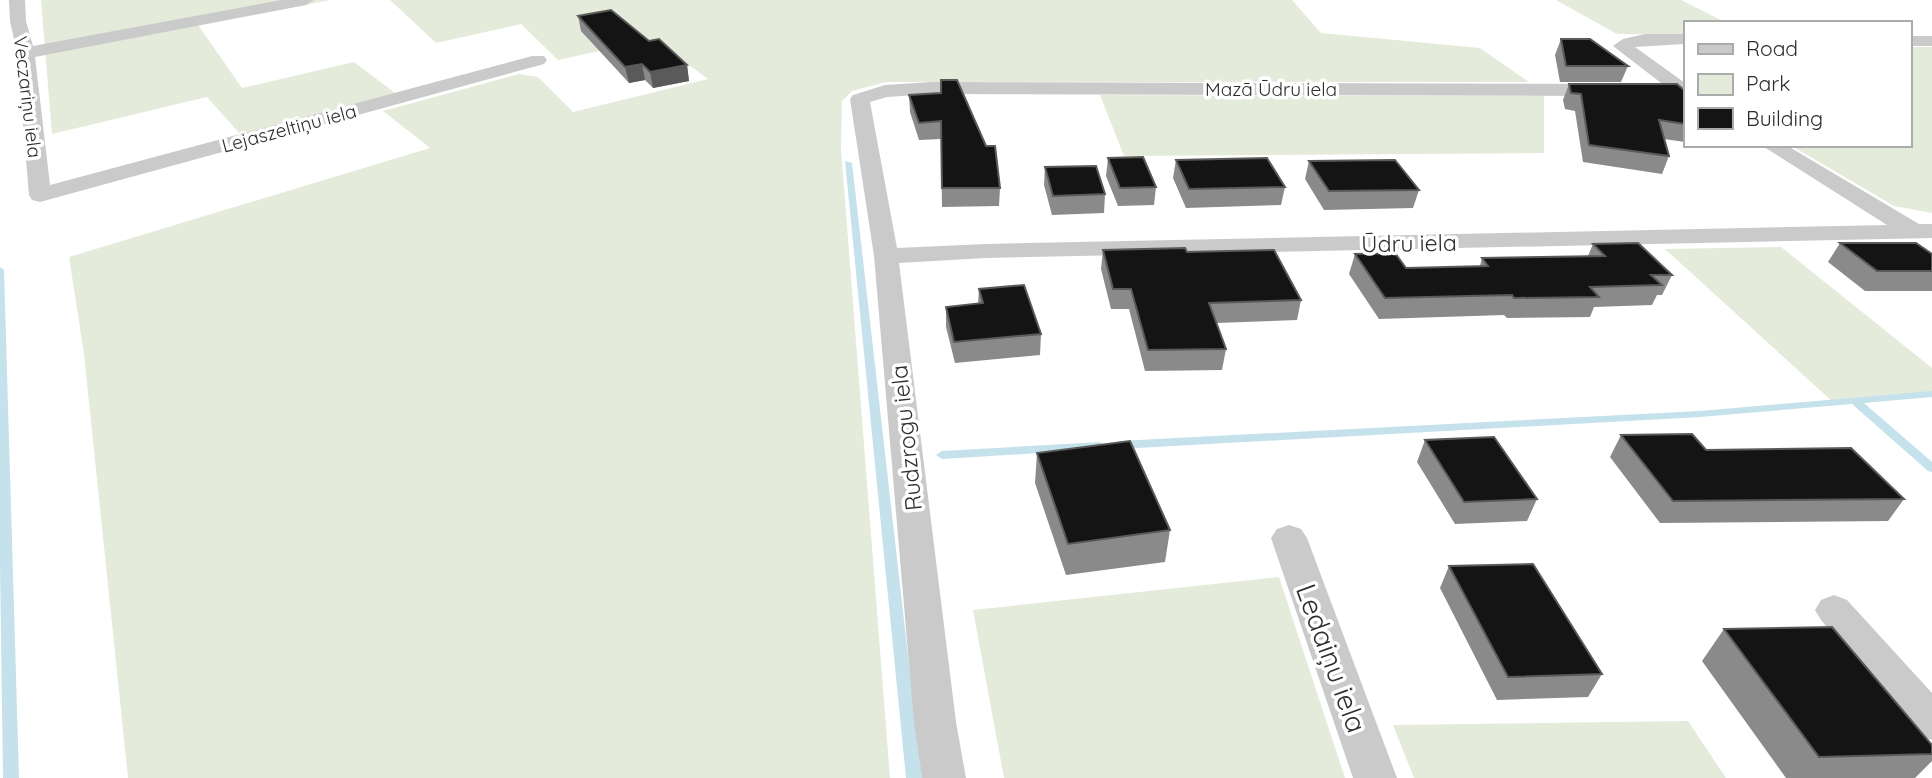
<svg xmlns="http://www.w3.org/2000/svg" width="1932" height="778" font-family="Quicksand,sans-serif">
<rect width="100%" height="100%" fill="#fff"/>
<path fill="#e5ebda" d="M41,0H331L198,25L242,88L354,62L395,93L240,134L207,97L52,134Z
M390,0H1292L1321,33L1480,48L1529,82H886L852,91L842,101L841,149L890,778H128L84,354L69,257L430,148L383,111L519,74L538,77L573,112L708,79L654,39L558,60L521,24L436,43Z
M1556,0H1681L1727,23H1685V35L1617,34Z
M1909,47H1932V213L1894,206L1790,145H1909Z
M1100,95L1544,96V153L1124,156Z
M1781,247L1932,368V394L1834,403L1665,249Z
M1279,577L1345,778H1004L973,610Z
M1688,721L1726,778H1414L1393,725Z"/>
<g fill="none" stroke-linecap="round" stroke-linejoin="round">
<path fill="#c5e1ec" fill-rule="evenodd" d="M845,161L852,163L922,778H906Z
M0,267L4,270L19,778H3L0,564Z
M1932,391V397L1864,403L1932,462V472L1928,471L1852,404L1700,417L1119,449L1113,445L1119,441L1700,411Z
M1100,442L1106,446L1104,449L942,459L936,455L942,451Z"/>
<path fill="#cacaca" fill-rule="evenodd" d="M9,0H25L26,21L33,46L281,0H314L306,5L35,57L50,185L532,56H544L547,60L544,64L40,202L32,200L29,195L17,53L10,21Z
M1645,34H1685V44L1635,47L1685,83V98L1678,96L1613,46L1623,39Z
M1909,36H1932V46H1909Z
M932,82L1606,84L1615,90L1606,96L932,94L887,97L870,102L897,248L986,244L1887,225L1761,145H1786L1919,224H1932V238L986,258L899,263L956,722L966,778H922L914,722L874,256L850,99L853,95L885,85Z
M1289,525L1301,529L1307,538L1397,778H1353L1271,538L1277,529Z
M1834,595L1847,600L1932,693V740L1917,735L1821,620L1815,610L1821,600Z"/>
</g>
<path fill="#8a8a8a" d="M578,16L649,41L687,65L689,81L653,88L645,80L629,83L581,31Z
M1561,39L1628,66L1621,82H1560L1555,55Z
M1569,84L1685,91V142L1664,139L1669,156L1662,174L1583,162L1575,111L1565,109L1563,100Z
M941,93L1000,188L999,206L942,207L941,139L919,140L910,112L909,95Z
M1711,145H1732L1731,148Z
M1108,158L1156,187L1154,205L1118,206L1106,176Z
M1176,160L1285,187L1281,205L1186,208L1173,178Z
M1309,161L1419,190L1413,208L1324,210L1305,179Z
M1045,167L1105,194L1104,213L1052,215L1044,185Z
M1840,243L1932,254V291H1865L1828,262Z
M1593,244L1672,275L1662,295H1657L1652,305L1594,307L1590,317L1507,318L1504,315L1379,319L1349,274L1355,254L1406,268L1480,266L1482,258L1588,256Z
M1103,250L1187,252L1301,300L1297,320L1216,323L1226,349L1222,370L1145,371L1129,309H1111L1101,269Z
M979,289L1041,334L1040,355L955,363L946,327V307L978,304Z
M1621,435L1706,450L1904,499L1888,521L1660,523L1610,457Z
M1425,440L1537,499L1527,521L1455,524L1417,462Z
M1037,453L1170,530L1165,562L1066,575L1035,483Z
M1449,566L1602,674L1588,697L1497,700L1440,588Z
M1724,629L1932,745V761L1915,778H1786L1702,661Z"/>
<path fill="#5a5a5a" d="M642,64L645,80L629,83L625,67Z
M687,65L689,81L653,88L650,72Z"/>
<path fill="#141414" stroke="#5a5a5a" stroke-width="2" d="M611,10L649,41L659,39L687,65L650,72L642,64L625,67L578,16Z
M1561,39H1590L1628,66H1566Z
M941,80H957L986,146H995L1000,188H942L941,121L919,123L909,95L941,93Z
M1569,84H1677L1685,91V124L1659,120L1669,156L1589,145L1581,94L1571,93Z
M1143,157L1156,187L1120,188L1108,158Z
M1267,158L1285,187L1189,189L1176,160Z
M1395,160L1419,190L1329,191L1309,161Z
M1096,166L1105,194L1053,196L1045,167Z
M1638,243L1672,275H1651L1662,285L1590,287L1599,297L1514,298L1512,295L1385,298L1355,254L1395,253L1406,268L1488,266L1482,258L1605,256L1593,244Z
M1840,243H1916L1932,254V271H1877Z
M1185,248L1187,252L1274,250L1301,300L1209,303L1226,349L1148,350L1131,289H1113L1103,250Z
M1024,285L1041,334L954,342L946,307L983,303L979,289Z
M1692,434L1706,450L1851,448L1904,499L1673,501L1621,435Z
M1494,437L1537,499L1464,502L1425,440Z
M1130,441L1170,530L1068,544L1037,453Z
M1533,564L1602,674L1508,677L1449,566Z
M1832,627L1932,745V754L1819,757L1724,629Z"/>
<g text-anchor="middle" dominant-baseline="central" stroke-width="7" stroke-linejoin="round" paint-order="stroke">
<g font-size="19" fill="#2d2d2d" stroke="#fff">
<text x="1271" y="89">Mazā Ūdru iela</text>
<text transform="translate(28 97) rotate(83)">Veczariņu iela</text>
<text transform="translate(289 128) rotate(-15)">Lejaszeltiņu iela</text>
</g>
<g font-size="23" fill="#2d2d2d" stroke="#fff">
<text transform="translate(1409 243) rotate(-1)">Ūdru iela</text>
<text transform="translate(906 438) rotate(-96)">Rudzrogu iela</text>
</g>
<g font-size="28" fill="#2d2d2d" stroke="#fff">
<text transform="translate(1332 658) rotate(70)">Ledaiņu iela</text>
</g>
</g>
<rect x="1684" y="21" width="228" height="126" fill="#ffffff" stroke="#ababab" stroke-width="2"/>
<rect x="1698" y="44" width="35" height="10" fill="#cacaca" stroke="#ababab" stroke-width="2"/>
<text x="1746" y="56" font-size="21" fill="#2d2d2d">Road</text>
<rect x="1698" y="74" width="35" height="21" fill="#e5ebda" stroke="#ababab" stroke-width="2"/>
<text x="1746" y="91" font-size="21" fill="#2d2d2d">Park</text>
<rect x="1698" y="108" width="35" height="21" fill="#141414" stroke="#ababab" stroke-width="2"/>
<text x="1746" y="126" font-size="21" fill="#2d2d2d">Building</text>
</svg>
